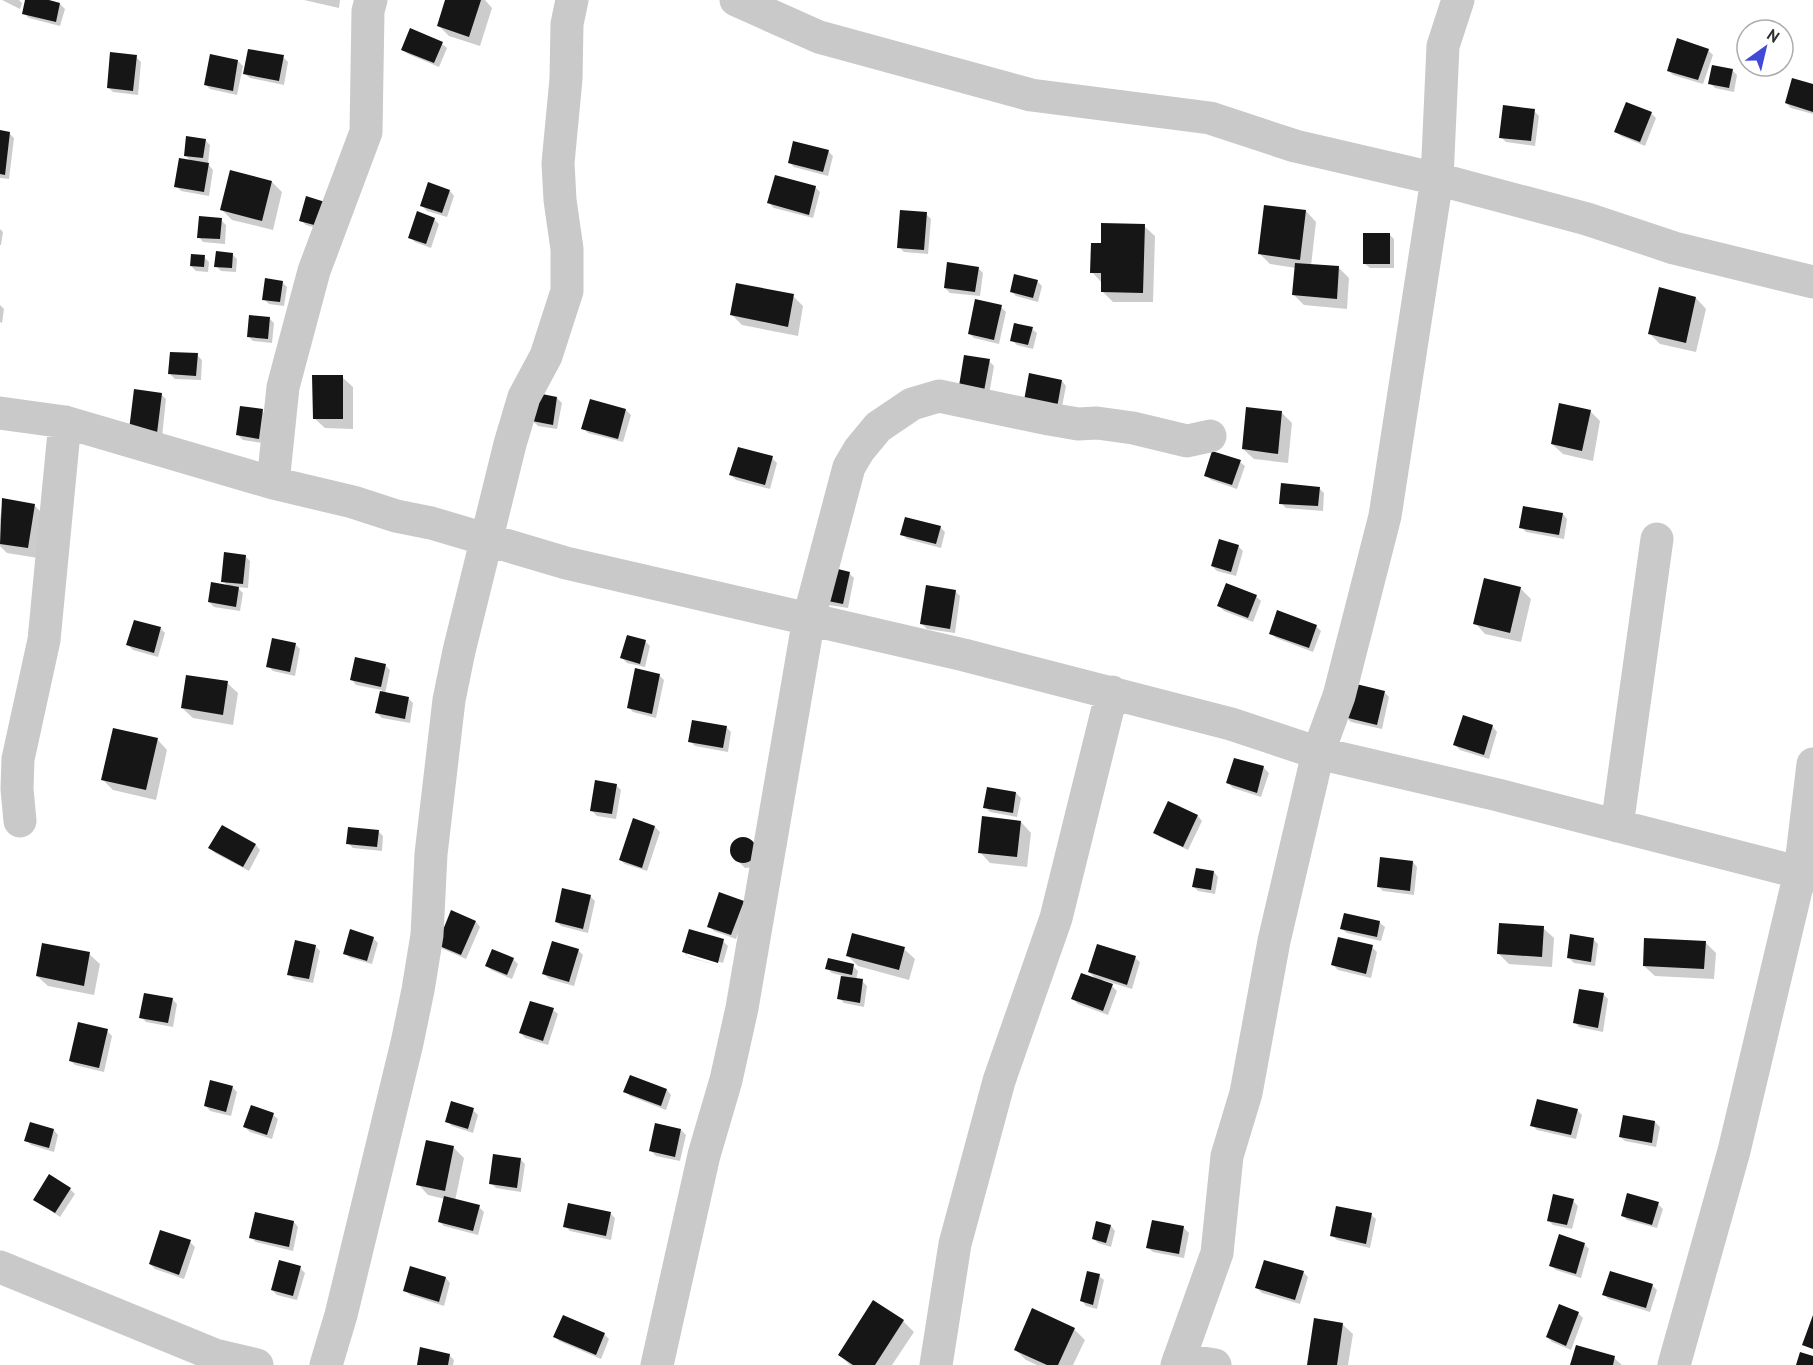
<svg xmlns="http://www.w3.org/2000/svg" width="1813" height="1365" font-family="'PT Sans',sans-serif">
<rect width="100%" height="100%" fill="#fff"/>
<path fill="#0003" d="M2,0H19L22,3L20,9Z
M27,0H43L60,4L65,9L60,26L29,18L24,13Z
M304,0H340L339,8Z
M447,0H485L492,8L480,46L449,36L439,26Z
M442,44L447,48L439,67L408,54L403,50Z
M1708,50L1713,55L1703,84L1673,75L1668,70Z
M136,57L141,62L138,95L113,92L108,87Z
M283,57L288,62L284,85L250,78L245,74Z
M238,61L243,66L237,95L210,89L205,84Z
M1732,70L1737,75L1734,92L1715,88L1710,83Z
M1813,86V114L1791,108L1786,103Z
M1534,111L1539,116L1535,146L1506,142L1501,137Z
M1651,113L1656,118L1645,146L1621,136L1616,132Z
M0,132L9,133L14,138L9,179L0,178Z
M205,140L210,145L208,164L213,170L209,196L181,191L176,186L192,162L185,155Z
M828,151L833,156L828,176L794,167L789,162Z
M272,182L282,192L273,230L232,220L222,210Z
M815,187L820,192L813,218L774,208L769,203Z
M450,191L454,196L447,217L427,211L422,206Z
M307,198L323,230L306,225L301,220Z
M1306,211L1316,222L1311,266L1339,268L1349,278L1347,309L1304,305L1294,295L1296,268L1270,264L1260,254Z
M926,214L931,219L928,254L904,252L899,247Z
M434,219L439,224L431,248L415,242L410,237Z
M221,220L226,225L225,244L203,242L199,237Z
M1144,226L1155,236L1153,302H1113L1102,291V283L1092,272L1103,245Z
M0,229L3,232L1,245H0Z
M1389,234L1394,239V268H1370L1365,264Z
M232,254L237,259L236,272L221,271L216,266Z
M204,257L209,262L208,272L196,271L191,266Z
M978,268L983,273L980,296L950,293L945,288Z
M1037,281L1042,286L1038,302L1016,296L1011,291Z
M282,282L287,287L284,306L269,304L264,299Z
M793,296L803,306L798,336L742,325L732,315Z
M1696,298L1706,309L1696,352L1660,344L1649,333Z
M0,305L4,309L2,323L0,322Z
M1001,307L1006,312L999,344L974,338L969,333Z
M269,318L274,323L272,343L253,341L248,336Z
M1032,329L1037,333L1033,349L1017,345L1012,340Z
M197,355L202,360L201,380L175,379L170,374Z
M989,361L994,366L989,395L965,391Z
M342,377L353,387V429L325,428L314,418Z
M1062,381L1066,386L1060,417L1029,410Z
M161,394L166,399L162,437L135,434Z
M557,398L562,403L557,429L538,426L533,421Z
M626,410L631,415L623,442L588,433L583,428Z
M262,411L267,416L263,443L243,440L238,435Z
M1590,411L1600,421L1593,461L1563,454L1552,444Z
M1282,413L1292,423L1288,463L1254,459L1243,449Z
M772,458L777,463L770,489L736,480L731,475Z
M1240,462L1245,466L1237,489L1211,480L1206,475Z
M1319,488L1324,493L1323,511L1286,508L1281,503Z
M3,500L34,505L45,516L38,558L7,553L0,546V519Z
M1563,514L1567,519L1564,539L1526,532L1521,527Z
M940,527L945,532L941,548L907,539L902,534Z
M1238,546L1243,551L1236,576L1217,571L1212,566Z
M245,556L250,561L248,588L237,587L243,593L240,611L214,607L209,602L228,586L223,581Z
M849,573L854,578L848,608L829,605L824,600Z
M1520,588L1531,599L1521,642L1485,634L1475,623Z
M955,591L960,596L955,633L927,629L922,624Z
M1256,596L1261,601L1253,622L1224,611L1219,606Z
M1316,626L1321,631L1313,652L1276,638L1271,633Z
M160,628L165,633L158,657L133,650L128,645Z
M645,641L650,646L645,667L627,663L622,658Z
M295,644L300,649L295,676L273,671L268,666Z
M385,665L390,670L385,694L408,698L413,703L410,723L382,718L377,713L382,690L356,685L352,680Z
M659,675L664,680L656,718L633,712L628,707Z
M227,683L238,693L233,725L193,718L182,708Z
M1384,692L1389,697L1382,729L1351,722L1346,717Z
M1464,717L1493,727L1497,732L1489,759L1460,750L1455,745Z
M726,727L731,732L728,752L695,746L690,741Z
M157,739L167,750L156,800L113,790L103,780Z
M1235,759L1264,768L1269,773L1261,797L1233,788L1228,783Z
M616,785L621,790L616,819L597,816L592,811Z
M1016,793L1021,798L1017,817L990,812L985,807Z
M1198,816L1202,821L1188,850L1160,837L1155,832Z
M634,820L655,827L660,832L647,871L625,864L620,860Z
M1021,822L1031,833L1027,867L990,863L980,852Z
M222,827L256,845L260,850L249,871L215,853L210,848Z
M378,831L383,836L382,851L353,848L348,843Z
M743,839L753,844L758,849L754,867L745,868L733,856L732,847L737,840Z
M1413,862L1417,867L1414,895L1383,891L1378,886Z
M1214,872L1218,877L1215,894L1198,891L1193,886Z
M590,896L595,901L588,933L561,926L556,921Z
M743,902L748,907L736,939L714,931L709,926Z
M476,922L480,927L466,959L443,949L438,944Z
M1380,923L1385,927L1381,941L1347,933L1342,929Z
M1543,928L1554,938L1552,967L1509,964L1499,954Z
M373,938L378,943L372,964L350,958L345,953Z
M1593,939L1598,944L1595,966L1574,963L1569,958Z
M723,941L728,946L723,963L687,952V956L722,967L688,957L684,952Z
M1705,942L1716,953L1714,979L1655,976L1644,966Z
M315,946L320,951L313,983L294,979L289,974Z
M1372,947L1377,952L1371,978L1338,970L1333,965Z
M904,949L915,959L909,980L858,966L848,956Z
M578,950L583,955L574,986L549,979L544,974Z
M89,954L100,964L94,995L48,986L37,976Z
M1135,958L1140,962L1132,989L1103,980L1102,982L1112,986L1117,991L1108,1015L1078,1004L1073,999L1098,981L1089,972Z
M513,959L518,964L512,979L491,970L486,965Z
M853,966L858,971L856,980L862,981L867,986L864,1007L844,1003L839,998L843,976L832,973L827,968Z
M1603,994L1608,999L1603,1032L1579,1027L1575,1022Z
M172,999L177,1004L173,1027L146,1022L141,1017Z
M553,1010L558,1014L548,1045L525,1038L521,1033Z
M107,1031L112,1036L104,1072L75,1065L70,1060Z
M630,1077L667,1090L671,1095L666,1110L630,1096L625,1091Z
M232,1087L237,1092L231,1116L210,1111L206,1106Z
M473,1110L478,1115L473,1133L452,1126L447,1121Z
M1577,1110L1582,1115L1576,1139L1537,1130L1532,1125Z
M273,1115L278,1119L272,1139L250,1132L245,1127Z
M1655,1122L1660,1127L1656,1147L1625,1141L1620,1137Z
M54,1130L58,1135L54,1152L31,1145L26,1140Z
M681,1130L686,1135L680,1161L656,1156L651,1151Z
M427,1142L454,1148L464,1158L455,1201L479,1207L484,1212L478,1235L444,1226L439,1221L445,1199L428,1195L418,1184Z
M520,1159L525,1164L521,1192L496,1188L491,1183Z
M70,1189L75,1194L60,1217L35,1200Z
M1573,1201L1578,1206L1572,1229L1553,1225L1548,1220Z
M1658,1204L1663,1209L1657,1228L1627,1220L1622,1215Z
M610,1213L615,1218L611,1240L570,1231L565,1226Z
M1371,1215L1376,1219L1370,1248L1337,1240L1332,1235Z
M1153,1221L1184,1228L1189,1233L1184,1258L1153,1252L1148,1248Z
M294,1222L298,1227L293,1251L256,1242L251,1238Z
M1111,1226L1115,1231L1111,1247L1098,1243L1093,1238Z
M190,1242L195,1247L184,1279L155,1269L150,1264Z
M1584,1244L1589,1249L1581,1278L1556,1270L1551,1266Z
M300,1268L305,1273L297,1300L277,1295L272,1290Z
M411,1268L446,1278L450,1283L444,1306L410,1295L405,1290Z
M1303,1272L1308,1277L1300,1304L1262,1293L1257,1288Z
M1099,1276L1104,1280L1097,1309L1086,1306L1082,1301Z
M1652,1285L1657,1290L1650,1312L1608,1299L1604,1294Z
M874,1303L903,1321L914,1332L892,1365H850L840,1355Z
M1578,1313L1583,1318L1571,1350L1552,1342L1547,1337Z
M1342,1324L1353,1334L1348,1365H1308Z
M1074,1329L1085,1340L1073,1365H1037L1026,1360L1016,1350Z
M604,1334L609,1339L601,1359L559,1341L555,1336Z
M449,1355L454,1360L453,1365H418Z
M1614,1358L1622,1365H1572Z"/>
<path fill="#161616" d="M25,0H49L60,3L56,22L22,14Z
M445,0H481L469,37L437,26Z
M410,28L443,42L434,63L401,50Z
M1677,38L1709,49L1698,80L1667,71Z
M248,49L284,55L279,81L243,74Z
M110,52L137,55L133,91L107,88Z
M210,54L238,60L233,91L204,85Z
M1712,65L1733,69L1729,88L1708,84Z
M1792,78L1813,84V112L1785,103Z
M1626,102L1652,112L1640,142L1614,132Z
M1503,105L1535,109L1531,141L1499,138Z
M0,130L10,132L5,175L0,174Z
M186,136L206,139L203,158L184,156Z
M793,141L829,150L823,172L788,163Z
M179,158L209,163L204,192L174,187Z
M230,170L272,181L262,221L220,210Z
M775,175L816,186L809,215L767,203Z
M428,182L450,190L442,213L420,206Z
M306,196L325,202L318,226L299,221Z
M1264,205L1306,210L1300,260L1258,254Z
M900,210L927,212L924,250L897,248Z
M417,211L435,218L426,244L408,238Z
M199,216L222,218L220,239L197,238Z
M1101,223L1145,224L1143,293L1101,292V273H1090L1091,243H1101Z
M1363,233H1390V264H1363Z
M216,251L233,253L232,268L214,267Z
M191,254L205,255L204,267L190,266Z
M947,262L979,267L975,292L944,288Z
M1295,263L1339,266L1337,299L1292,295Z
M1014,274L1038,280L1033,298L1010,292Z
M265,278L283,281L280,302L262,300Z
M736,283L794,294L788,327L730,315Z
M1659,287L1696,297L1686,343L1648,334Z
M975,299L1002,305L994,340L968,334Z
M249,315L270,317L268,339L247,337Z
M1014,323L1033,327L1028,345L1010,341Z
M170,352L198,353L196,376L168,374Z
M964,355L990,359L984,391L959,386Z
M1029,373L1062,380L1056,413L1023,406Z
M312,375H343V419H313Z
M134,389L162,393L157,433L129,430Z
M537,393L557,397L553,425L532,421Z
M590,399L626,409L618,439L581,429Z
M1559,403L1591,410L1582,451L1551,444Z
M240,406L263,409L259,439L236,435Z
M1246,407L1282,411L1278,454L1242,449Z
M738,447L773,456L765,485L729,475Z
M1212,451L1241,460L1232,485L1204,476Z
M1281,483L1320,487L1318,506L1279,504Z
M2,498L35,504L28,548L0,544Z
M1523,506L1563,513L1559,535L1519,528Z
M905,517L941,526L936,544L900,535Z
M1219,539L1239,545L1231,572L1211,566Z
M224,552L246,555L243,584L221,582Z
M830,567L850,572L843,604L823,600Z
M1484,578L1521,587L1510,633L1473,624Z
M211,582L239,587L236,607L208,602Z
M1226,583L1257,595L1248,618L1217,606Z
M926,585L956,590L950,629L920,624Z
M1277,610L1317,625L1309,648L1269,634Z
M134,620L161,627L154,653L126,645Z
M627,635L646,640L640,664L620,658Z
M272,638L296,643L290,672L266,667Z
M355,657L386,664L381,687L350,680Z
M635,668L660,674L652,714L627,708Z
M186,675L228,681L223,715L181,708Z
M1352,683L1385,691L1377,725L1344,717Z
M380,691L409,697L405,719L375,713Z
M1463,715L1493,725L1484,755L1453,745Z
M692,720L727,726L723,748L688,742Z
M113,728L158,738L146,790L101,780Z
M1234,758L1264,766L1257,793L1226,783Z
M595,780L617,784L612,814L590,811Z
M987,787L1016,792L1013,813L983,808Z
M1168,801L1198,815L1183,847L1153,833Z
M982,816L1021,821L1017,857L978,853Z
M633,818L655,826L642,868L619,860Z
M222,825L256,844L243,867L208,848Z
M348,827L379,830L377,847L346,844Z
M730 850a13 13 0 1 1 26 0a13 13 0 1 1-26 0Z
M1380,857L1413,861L1410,891L1377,887Z
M1196,868L1214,871L1211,890L1192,887Z
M562,888L591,895L583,929L555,922Z
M719,892L744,901L731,935L707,927Z
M451,910L476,921L461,955L437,945Z
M1344,913L1380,921L1377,937L1340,929Z
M1499,923L1544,926L1542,957L1497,954Z
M350,929L374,937L367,961L343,954Z
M689,929L724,939L718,963L682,952Z
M852,933L905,947L899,970L846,956Z
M1570,934L1594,938L1591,962L1567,958Z
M1338,937L1373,945L1366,974L1331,965Z
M1644,938L1706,941L1704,969L1643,966Z
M295,940L316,945L309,979L287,975Z
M552,941L579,949L569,982L542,974Z
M42,943L90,952L84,986L36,976Z
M1097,944L1136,956L1127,985L1088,972Z
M492,949L514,958L507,975L485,966Z
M828,958L854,964L852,975L825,969Z
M1081,973L1113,984L1103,1011L1071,999Z
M841,976L863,979L860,1003L837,999Z
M1579,989L1604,993L1598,1028L1573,1023Z
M144,993L173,998L168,1023L139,1018Z
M530,1001L554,1008L543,1041L519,1033Z
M78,1022L108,1029L99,1068L69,1061Z
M630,1075L667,1089L661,1106L623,1092Z
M210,1080L233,1086L226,1112L204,1106Z
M1537,1099L1578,1109L1571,1135L1530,1126Z
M451,1101L474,1108L468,1129L445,1122Z
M251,1105L274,1113L267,1135L243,1127Z
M1623,1115L1655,1121L1652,1143L1619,1137Z
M30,1122L54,1129L49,1148L24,1141Z
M655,1123L681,1129L675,1157L649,1151Z
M426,1140L454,1146L445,1191L416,1185Z
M493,1154L521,1158L517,1188L489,1184Z
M49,1174L71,1188L55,1213L33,1200Z
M1627,1193L1659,1202L1652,1225L1621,1216Z
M1553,1194L1574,1199L1567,1225L1547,1221Z
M444,1196L480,1205L473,1231L438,1222Z
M568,1203L611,1212L606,1236L563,1227Z
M1336,1206L1372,1213L1366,1244L1330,1236Z
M255,1212L294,1221L289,1247L249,1238Z
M1152,1220L1184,1226L1179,1254L1146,1248Z
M1096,1221L1111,1225L1106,1243L1092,1239Z
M160,1230L191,1240L179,1275L149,1264Z
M1559,1234L1585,1243L1576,1274L1549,1266Z
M279,1260L301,1266L293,1296L271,1290Z
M1264,1260L1304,1271L1295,1300L1255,1288Z
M410,1266L446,1277L439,1302L403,1291Z
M1087,1271L1100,1274L1093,1305L1080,1301Z
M1610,1271L1653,1284L1646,1308L1602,1295Z
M873,1300L904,1320L875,1365H853L838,1355Z
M1559,1304L1579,1312L1566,1346L1546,1337Z
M1032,1308L1075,1328L1058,1365H1047L1014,1350Z
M563,1315L605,1333L596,1355L553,1337Z
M1813,1315V1349L1802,1345Z
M1314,1318L1343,1323L1337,1365H1307Z
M1576,1345L1615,1356L1613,1365H1570Z
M420,1347L450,1354L448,1365H417Z
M1800,1352L1813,1356V1365H1796Z"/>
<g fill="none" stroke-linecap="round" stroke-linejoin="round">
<path stroke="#c9c9c9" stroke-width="33" d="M736,0L819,37L1031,95L1210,118L1295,146L1437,179L1587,219L1674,248L1813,282
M0,413L65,422L273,483L353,502L396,516L431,523L566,563L964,655L1231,724L1318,753L1498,795L1813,876
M273,483L283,387L314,271L366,132L368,11L371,0
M20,821L17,789L18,759L44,640L65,422
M1617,826L1657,539
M0,1267L215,1355L257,1365
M1179,1359L1215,1365
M326,1365L341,1315L407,1043L418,990L427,935L431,854L449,700L459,651L510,444L524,397L546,356L567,291V249L560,200L558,163L566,79L567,24L572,0
M657,1365L704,1155L726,1080L742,1008L809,618L841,497L849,467L859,450L878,427L912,404L939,396L1049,419L1078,424L1097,423L1133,428L1187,441L1210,436
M936,1365L955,1244L999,1081L1056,918L1112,692
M1177,1365L1217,1253L1227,1156L1246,1093L1274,941L1318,753L1339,696L1385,516L1437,179L1443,46L1458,0
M1674,1365L1734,1151L1800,873L1813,764"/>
</g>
<g transform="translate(1765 48) rotate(34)"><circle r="28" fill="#ffffff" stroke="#acacac" stroke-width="1.5"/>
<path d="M0-4.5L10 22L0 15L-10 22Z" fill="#414ad6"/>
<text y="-9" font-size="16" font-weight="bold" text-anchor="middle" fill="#2f2f2f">N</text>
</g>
</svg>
